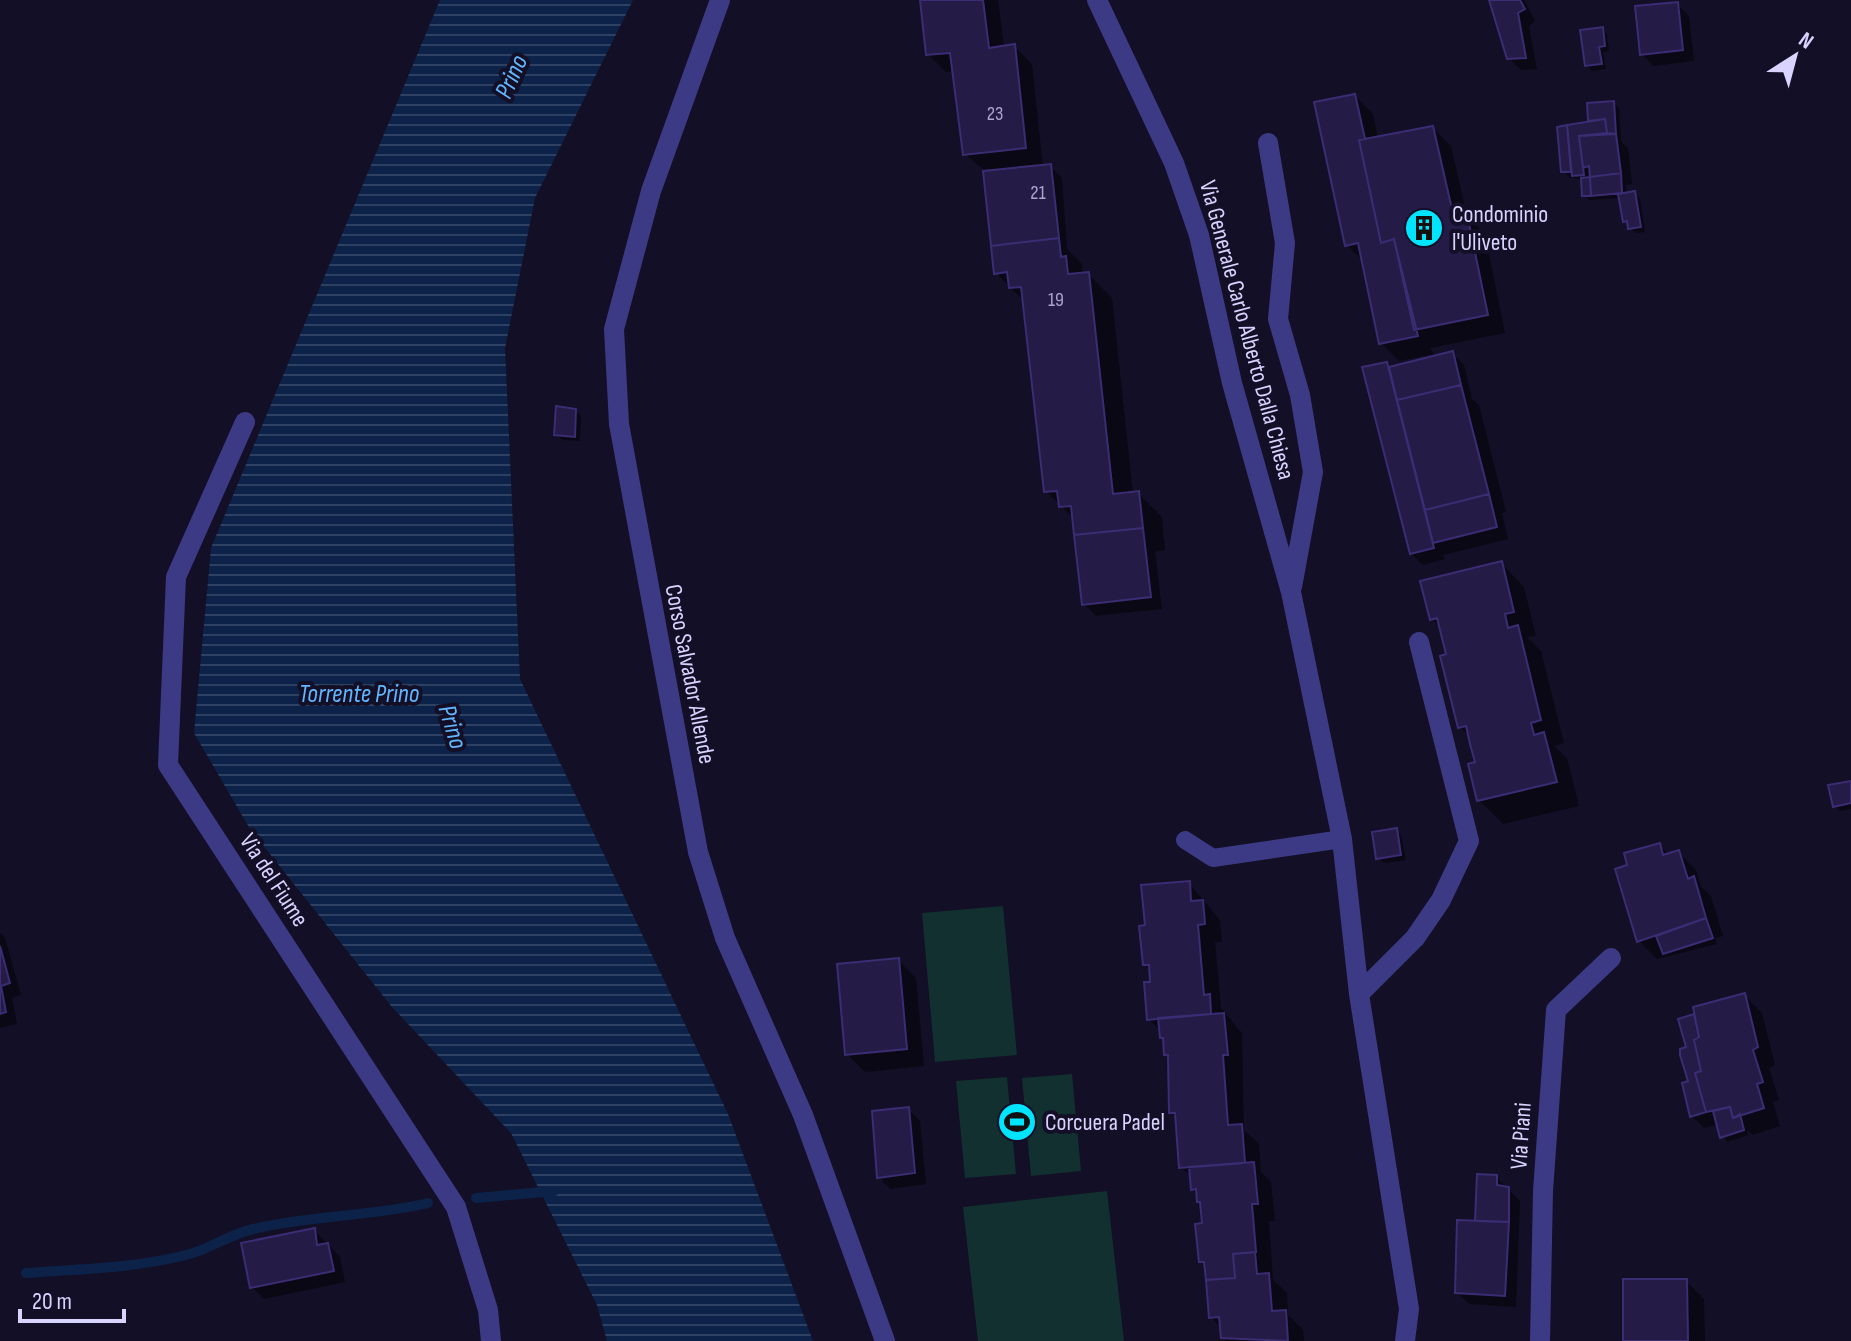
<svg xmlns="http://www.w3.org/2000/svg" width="1851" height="1341" font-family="'Sofia Sans Condensed',sans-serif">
<defs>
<pattern id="water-rules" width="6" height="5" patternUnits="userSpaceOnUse" patternTransform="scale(2)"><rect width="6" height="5" fill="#0c2248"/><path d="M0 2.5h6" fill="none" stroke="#2f4163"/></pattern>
</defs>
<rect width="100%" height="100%" fill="#130f26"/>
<path fill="#12302f" d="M1003,906L1017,1055L935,1062L922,913Z
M1072,1074L1081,1171L1031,1176L1022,1078Z
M1007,1077L1016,1174L965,1178L956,1081Z
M1107,1191L1124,1341H978L963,1207Z"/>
<path fill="url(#water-rules)" d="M440,0H633L535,198L505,348L520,679L728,1114L813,1341H607L597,1305L511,1133L392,1007L250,829L194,733L211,548Z"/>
<path fill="#0007" fill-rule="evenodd" d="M922,0H998L1004,48L1014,46L1032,64L1043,167L1050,166L1062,178L1067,249L1082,264L1083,275L1088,274L1112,298L1133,494L1138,493L1162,517L1165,550L1155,552L1162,609L1096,616L1084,604L1075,520L1046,491L1025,302L996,273L985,171L965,154L954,71L946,72L928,54Z
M1490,0H1524L1535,21L1529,26L1537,69L1521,70L1509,58Z
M1677,4L1689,16L1694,61L1653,66L1642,54Z
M1602,29L1607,34L1609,51L1603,52L1606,69L1592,71L1587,65Z
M1355,96L1373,114L1378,138L1433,128L1451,146L1467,216L1485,234L1505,333L1430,348L1434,354L1399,361L1381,343L1364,262L1347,245Z
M1613,103L1619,108L1621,142L1628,148L1632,184L1626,185L1627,195L1634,193L1640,199L1645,232L1636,233L1630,228L1621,198L1589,200L1584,195L1583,180L1569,177L1563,171L1559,129L1590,122L1589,105ZM1588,170L1592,174L1589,187Z
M1452,353L1464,365L1472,399L1479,405L1506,512L1502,513L1508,539L1443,555L1445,559L1423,565L1411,553L1386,364L1391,369Z
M576,411L581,416L580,441L562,440L556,434Z
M1501,563L1524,587L1536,636L1527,637L1541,651L1564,743L1554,746L1567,758L1579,806L1503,824L1479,800L1477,764L1471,738L1460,727L1442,629L1432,619Z
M1851,783V809L1840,811L1835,806Z
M1396,830L1401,835L1406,860L1384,863L1378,858Z
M1659,845L1669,855L1678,852L1696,870L1701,887L1711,896L1723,936L1715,938L1717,944L1657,959L1639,941L1630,866Z
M1189,883L1220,920L1222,942H1215L1221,1008L1242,1033L1244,1130L1259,1144L1261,1172L1271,1182L1275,1221H1269L1273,1280L1287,1293L1288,1315L1303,1330L1304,1341H1226L1222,1329L1211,1317L1207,1267L1201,1261L1203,1205L1193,1189L1192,1177L1181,1167L1178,1120L1171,1113L1170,1058L1161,1032L1149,1019L1151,971L1144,964L1147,927Z
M0,933L5,938L21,995L12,998L17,1024L0,1028Z
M898,960L916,978L924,1066L865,1072L847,1054Z
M1744,995L1762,1013L1775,1065L1769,1068L1779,1100L1773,1102L1780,1126L1753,1135L1747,1130L1748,1135L1727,1142L1718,1124L1704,1128L1692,1116L1689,1049L1681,1020Z
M908,1109L920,1121L926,1184L890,1189L879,1177Z
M1496,1177L1520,1201L1516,1307L1469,1304L1457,1292Z
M314,1230L340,1257L345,1282L264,1299L252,1287Z
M1686,1281L1704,1299L1705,1341H1626Z"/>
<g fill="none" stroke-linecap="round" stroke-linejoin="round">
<path stroke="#0c2248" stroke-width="10" d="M476,1198L554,1191
M26,1273C81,1269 137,1268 190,1254C211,1248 231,1234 253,1229C311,1215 369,1217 428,1203"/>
</g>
<path fill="#241b47" stroke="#3b2d73" stroke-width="2" d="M920,0H983L989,48L1015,44L1026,148L963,155L950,53L926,55Z
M1489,0H1520L1525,9L1518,13L1526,58L1507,59Z
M1678,2L1683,50L1640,55L1635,6Z
M1603,27L1605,46L1599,47L1602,64L1585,66L1580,30Z
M1355,94L1365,139L1359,140L1381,243L1394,239L1418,336L1379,344L1358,243L1345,246L1314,102Z
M1614,101L1616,134L1607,133L1605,119L1588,121L1587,103Z
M1605,119L1607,133L1579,136L1584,175L1572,176L1567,125Z
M1567,125L1571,172H1561L1557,127Z
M1433,126L1454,218L1467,214L1488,315L1414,330L1394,239L1381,243L1359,140Z
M1616,134L1621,173L1590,177L1589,166L1583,168L1579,136Z
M1051,164L1059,238L991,246L983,171Z
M1621,173L1622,193L1591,196L1590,177Z
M1590,177L1591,196H1582L1581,178Z
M1635,191L1641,227L1628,229L1627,221L1623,222L1618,194Z
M1059,238L1061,257L1066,256L1068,274L1089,272L1113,494L1139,491L1143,528L1074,535L1071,506L1059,507L1057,491L1044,492L1021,287L1009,288L1007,272L994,274L991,246Z
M1453,351L1461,385L1397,400L1389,367Z
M1387,362L1434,548L1410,554L1362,367Z
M1461,385L1489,494L1425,510L1397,400Z
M556,406L576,409L575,437L554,435Z
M1489,494L1497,527L1433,543L1425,510Z
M1143,528L1151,597L1082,605L1074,535Z
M1502,561L1514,612L1505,614L1508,628L1518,625L1541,720L1531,723L1534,735L1544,732L1557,782L1477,801L1468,764L1475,762L1470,744L1466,726L1458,728L1440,656L1446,654L1437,618L1430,620L1420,581Z
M1851,781V803L1833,807L1828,785Z
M1397,828L1401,855L1376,859L1372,832Z
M1660,843L1663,855L1679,850L1688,879L1694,876L1706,918L1637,942L1615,869L1627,865L1624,853Z
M1190,881L1191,901L1203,900L1205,924L1198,925L1199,936L1204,995L1210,994L1211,1014L1147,1020L1144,982H1150L1149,965H1143L1139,926L1145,925L1141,885Z
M1706,918L1713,938L1663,954L1656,936Z
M0,946L10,983L1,986L6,1012L0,1014Z
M899,958L907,1049L845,1055L837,964Z
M1745,993L1758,1047L1753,1050L1763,1082L1757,1084L1764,1108L1733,1118L1730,1107L1706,1112L1695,1073L1701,1071L1694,1040L1699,1037L1693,1007Z
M1224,1013L1228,1055H1223L1228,1125L1242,1124L1245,1163L1179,1168L1175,1113H1169L1168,1055H1164L1163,1038H1160L1158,1018Z
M1694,1014L1699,1037L1694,1040L1701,1071L1695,1073L1706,1112L1690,1117L1682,1083L1688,1081L1680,1055V1049L1686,1047L1678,1019Z
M909,1107L915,1173L877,1178L872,1111Z
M1730,1107L1733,1118L1740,1114L1744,1130L1720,1138L1713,1111Z
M1254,1162L1258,1204H1252L1256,1252L1233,1254L1235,1278L1206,1280L1204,1262H1199L1195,1224L1202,1223L1200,1202H1197L1196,1189L1191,1190L1189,1167Z
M1477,1174L1497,1175V1185L1509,1187V1222L1475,1221Z
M1457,1220L1509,1222L1505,1296L1455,1293Z
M315,1228L317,1245L328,1243L334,1271L250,1288L241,1243Z
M1255,1252L1257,1274L1269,1273L1272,1311L1286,1310L1288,1341L1221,1338L1219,1317L1209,1318L1206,1280L1235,1278L1233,1254Z
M1623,1279H1687L1688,1341H1623Z"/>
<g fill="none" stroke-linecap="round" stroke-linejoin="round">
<path stroke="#3d3a85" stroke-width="18" d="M1185,840L1213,858L1342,839"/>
<path stroke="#3d3a85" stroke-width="20" d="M1097,0L1174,163L1199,235L1232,383L1291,592L1342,839L1359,994L1409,1309L1405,1341
M1268,143L1285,243L1278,319L1300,395L1313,472L1292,587
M245,422L176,577L168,765L456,1207L488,1310L491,1341
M1359,994L1415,938L1441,900L1469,841L1419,642
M1540,1341L1543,1191L1556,1010L1611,958"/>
<path stroke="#3d3a85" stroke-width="20" d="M720,0L651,191L614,329L619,424L698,852L725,938L803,1115L885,1341"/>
</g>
<defs>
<symbol id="building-disc" viewBox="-11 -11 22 22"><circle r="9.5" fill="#00e5ff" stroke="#130f26"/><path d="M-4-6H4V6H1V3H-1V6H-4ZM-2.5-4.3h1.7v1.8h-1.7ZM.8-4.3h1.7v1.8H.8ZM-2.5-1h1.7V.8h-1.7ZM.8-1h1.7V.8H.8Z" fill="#111"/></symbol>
<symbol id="stadium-disc" viewBox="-11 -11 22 22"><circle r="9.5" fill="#00e5ff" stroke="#130f26"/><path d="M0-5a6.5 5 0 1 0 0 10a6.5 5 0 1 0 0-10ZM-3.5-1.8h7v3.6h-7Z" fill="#111"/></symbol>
</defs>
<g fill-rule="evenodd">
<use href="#building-disc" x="1402" y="206" width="44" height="44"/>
<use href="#stadium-disc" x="995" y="1100" width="44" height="44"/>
</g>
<g text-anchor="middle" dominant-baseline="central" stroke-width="8" stroke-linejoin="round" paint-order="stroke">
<g font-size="20" fill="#aca6d1">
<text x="995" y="114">23</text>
<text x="1038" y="193">21</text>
<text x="1056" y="300">19</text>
</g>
<g font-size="24" fill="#d9d4ff" stroke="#130f26" text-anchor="start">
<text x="1452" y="214">Condominio<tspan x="1452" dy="28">l'Uliveto</tspan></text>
<text x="1045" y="1122">Corcuera Padel</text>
</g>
<g font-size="24" fill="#d9d4ff" stroke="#130f26">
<text transform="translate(1247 330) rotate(75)">Via Generale Carlo Alberto Dalla Chiesa</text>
<text transform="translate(690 674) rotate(79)">Corso Salvador Allende</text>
<text transform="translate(274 880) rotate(57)">Via del Fiume</text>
<text transform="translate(1521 1136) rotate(-86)">Via Piani</text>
</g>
<g font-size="26" font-style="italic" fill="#62b6ff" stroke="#130f26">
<text transform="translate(512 77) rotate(-66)">Prino</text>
<text x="359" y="694">Torrente Prino</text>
<text transform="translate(452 727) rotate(73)">Prino</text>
</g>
</g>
<g transform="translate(1795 56) rotate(36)" stroke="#130f26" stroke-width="6" paint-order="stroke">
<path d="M0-6L14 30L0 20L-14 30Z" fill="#d9d4ff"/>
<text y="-12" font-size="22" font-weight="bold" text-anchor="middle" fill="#d9d4ff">N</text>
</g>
<path d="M20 1309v12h104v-12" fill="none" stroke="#d9d4ff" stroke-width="4"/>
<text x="32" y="1309" font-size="24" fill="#d9d4ff" stroke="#130f26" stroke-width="6" paint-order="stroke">20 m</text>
</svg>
